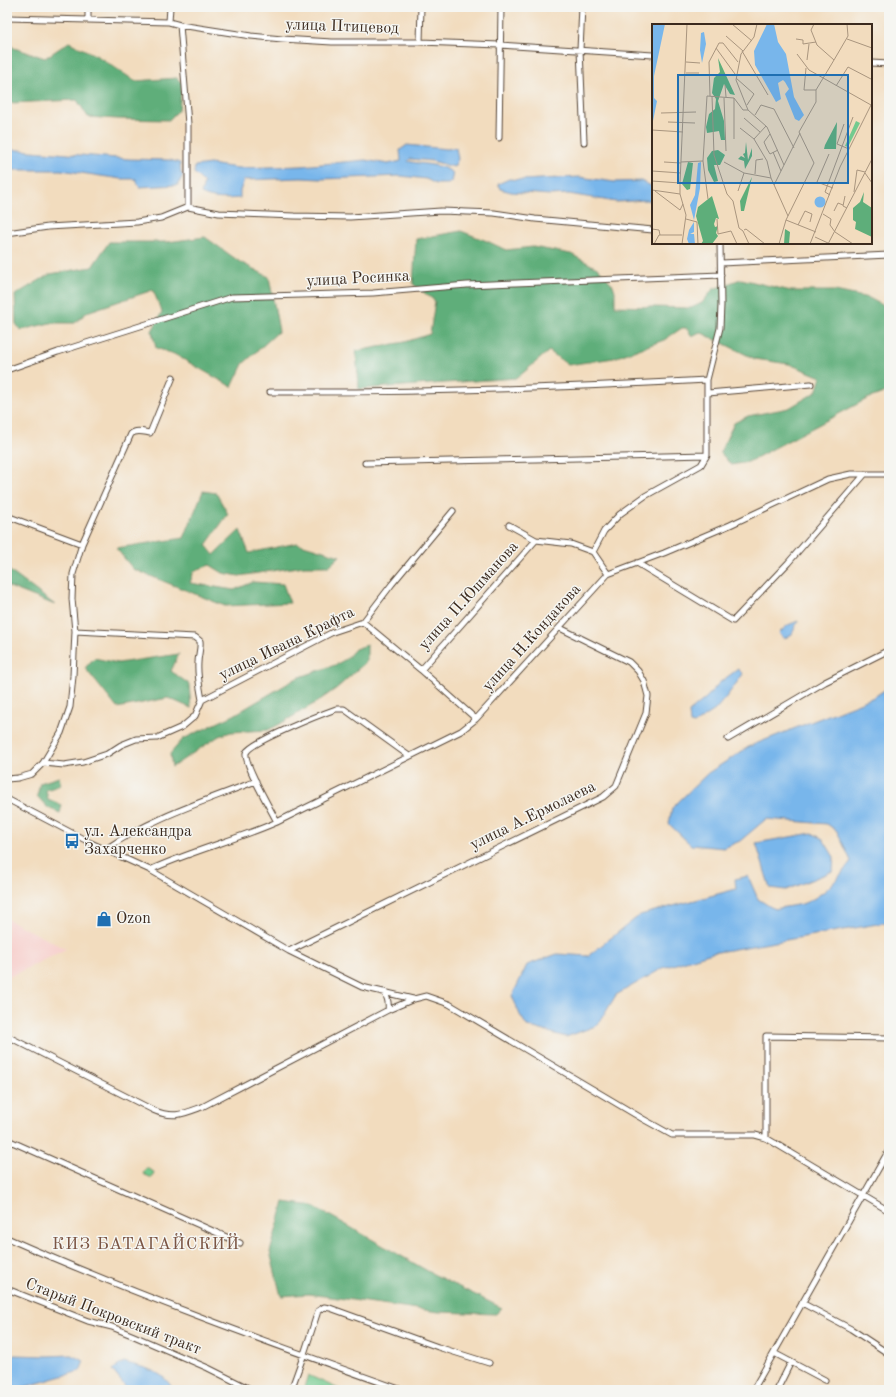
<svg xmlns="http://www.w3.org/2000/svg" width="896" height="1397" font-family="'Old Standard TT',serif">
<rect width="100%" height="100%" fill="#f6f6f2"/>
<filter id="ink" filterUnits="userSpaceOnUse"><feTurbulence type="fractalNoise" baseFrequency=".025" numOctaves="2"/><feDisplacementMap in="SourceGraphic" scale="8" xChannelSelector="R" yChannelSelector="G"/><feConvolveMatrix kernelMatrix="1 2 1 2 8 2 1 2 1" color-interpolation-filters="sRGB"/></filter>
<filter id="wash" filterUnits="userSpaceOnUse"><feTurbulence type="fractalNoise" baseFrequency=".012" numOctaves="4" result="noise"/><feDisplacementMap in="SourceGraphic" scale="16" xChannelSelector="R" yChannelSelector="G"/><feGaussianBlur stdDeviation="0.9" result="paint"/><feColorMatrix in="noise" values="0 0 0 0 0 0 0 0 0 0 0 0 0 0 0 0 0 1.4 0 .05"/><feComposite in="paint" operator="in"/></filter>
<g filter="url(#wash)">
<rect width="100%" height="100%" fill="#f2dcbe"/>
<path fill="#f7d0cd" d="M7,919L66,949L7,978Z"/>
<path fill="#73ca8f" stroke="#577a56" d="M146,1168L154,1172L152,1178L143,1174Z
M308,1375L341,1390H303Z"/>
<path fill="#5eae7a" stroke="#4c6c4c" d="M7,42L14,48L45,58L69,42L99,57L135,81L177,78L182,83L179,110L169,120L117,119L88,117L77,100L10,103L7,101Z
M461,231L487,241L506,250L533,247L571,254L599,269L613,285L615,291V306L691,308L702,303L713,289L741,279L791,291H835L869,298L888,308L889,310V391L867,399L748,462L731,465L720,452L734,423L748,416L789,408L816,392L821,377L789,364L755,359L700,332L692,336L686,328H682L664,340L614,358L568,365L549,351L517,378L359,389L356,351L405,342L430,334L435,301L413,284L416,239Z
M205,237L240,262L269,277L279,331L243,364L232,387L174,354L156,348L152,331L162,312L153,290L87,312L75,323H50L21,330L16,324L15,295L50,274L92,267L109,242H167Z
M203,491L216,493L228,514L206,545L214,555L240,530L249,553L297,543L340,556L329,566H304L239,576L223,573L210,565L194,571L190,583L234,590L253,582L283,584L290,603L225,606L133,569L116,548L184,538Z
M7,569L55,605L7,586Z
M367,645V661L337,688L317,702L280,724L268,730L231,732L219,736L172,767L170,754L183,739L234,715L297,678L335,665L346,659L355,649Z
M179,654L171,671L189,684L191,708L168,698L117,708L85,668L94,658L118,663Z
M59,777L61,785L46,790L48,799L62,805L60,813L48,808L37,796L40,783Z
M284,1202L313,1206L433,1274L502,1308L496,1314L439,1312L309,1294L281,1296L270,1252Z"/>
<path fill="#78b6eb" stroke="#5a7084" d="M407,145L447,149L456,148L458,159L454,167L432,161L410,159L408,161C422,165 441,163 453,173L451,182L448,184H436L426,179L401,176L321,179L301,178L244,180L240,191V198C227,199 213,200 201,194L204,183L194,173L195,166L210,164L238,168L301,166L365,160L388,164L401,161L400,150Z
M7,149L129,159L170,160L180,163L181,173L183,175L178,185L139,187L136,179H121L61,170H7Z
M579,177L615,182L642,181L653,187V201L646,200L616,202L569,194L550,195L511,192L500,189L498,184L509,179L522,180Z
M798,621L792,634L784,639L779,633L788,625Z
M738,669L743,674L727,696L715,710L694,724L690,723L689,712L707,697L719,683Z
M889,687V922L712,953L663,968L616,995L598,1025L566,1037L527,1026L520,1015L512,996L527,965L557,954L588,956L640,915L736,889L735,879L748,876L758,899L774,909C783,907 793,906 802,904C823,897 839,878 851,861L837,831L827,824L766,819L740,841L724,848L691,845L669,824L672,808L708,773L750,746L874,697Z
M812,833L823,839L834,857L833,871L786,890L770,888L756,843Z
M14,1355L47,1356L71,1355L84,1361L80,1371L14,1390H7V1358Z
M124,1362C143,1368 164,1370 173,1390H128L112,1370Z"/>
</g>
<g filter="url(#ink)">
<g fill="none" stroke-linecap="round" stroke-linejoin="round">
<defs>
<path id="street" d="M582,7L580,50L584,142
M7,18L169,22L180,25L251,36L282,39L332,42H420L500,45L653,55
M88,20V7
M169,22L170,7
M180,25L188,124V207
M420,42L421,7
M871,63L889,64
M499,138L501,7
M7,233L48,227L137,222L161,218L188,207L219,213L294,216L350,217L441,211L494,213L535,219L653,230
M721,263L889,255
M7,370L58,352L232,297L373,293L467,285L721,275
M270,392C416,393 562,388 707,380
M708,393L811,384
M365,463L707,455
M7,516L82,544
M509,525L536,540L571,544L593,552
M637,563L733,621L788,563L865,474
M608,574L593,552L604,531L620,514L645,496L701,465L707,455V380L720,328L721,305L720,243
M363,622L421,670L476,719
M75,631L195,637L200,641C201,649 198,655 198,663C197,675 200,688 202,700
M421,670L536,540
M728,739L825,682L889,650
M43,763L64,765L83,762L107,754L121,745L136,739L157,738L182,727L195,716L202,700L333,632L363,622L392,584L453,511
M7,779L18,778L32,774L43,763L61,733L70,707L73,676L75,631L72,599L73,574L82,544L131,434C136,429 144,432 150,433L173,377
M7,799L91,843L150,870L289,951L362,987L413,999
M277,822C271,810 244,764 246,753C250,742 322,714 336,709H344L409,756
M106,849C151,818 205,801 256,781
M150,870C191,851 236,840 277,822L461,731L476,719L608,574L664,553L730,525L828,479L851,474H889
M289,951L603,797L616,786L646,713L648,696L644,681L638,671L629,662L560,628
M384,992C388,998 389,1003 388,1010
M7,1036L153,1110C173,1119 183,1114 202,1107L388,1010L414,999L426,996L449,1004L643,1119L672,1135H755L766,1138L889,1211
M766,1138V1036L889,1038
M7,1147L10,1141L240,1243
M7,1238C136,1295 269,1343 402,1390
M7,1289L88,1321L112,1327L134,1336L208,1368L252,1390
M802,1303L851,1329L889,1354
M774,1353L825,1380
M291,1390L304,1354L318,1311L324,1307L330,1308L438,1347L489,1363
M753,1390L889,1150
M777,1390L791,1362"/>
</defs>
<use href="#street" stroke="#564536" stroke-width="7"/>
<use href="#street" stroke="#fff" stroke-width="5"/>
</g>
</g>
<defs>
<symbol id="bus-bare" viewBox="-9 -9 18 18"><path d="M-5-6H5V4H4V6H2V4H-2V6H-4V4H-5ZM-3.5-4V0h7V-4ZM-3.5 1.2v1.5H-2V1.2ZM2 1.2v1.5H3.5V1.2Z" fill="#1f6fb2" stroke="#f6f6f2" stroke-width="2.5" paint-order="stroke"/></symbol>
<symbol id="shop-bare" viewBox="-9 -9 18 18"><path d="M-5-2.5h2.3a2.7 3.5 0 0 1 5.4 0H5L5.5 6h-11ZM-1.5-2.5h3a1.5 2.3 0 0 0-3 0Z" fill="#1f6fb2" stroke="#f6f6f2" stroke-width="2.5" paint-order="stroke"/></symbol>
</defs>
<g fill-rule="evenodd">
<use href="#bus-bare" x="61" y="830" width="22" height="22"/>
<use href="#shop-bare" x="93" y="908" width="22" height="22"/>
</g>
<g text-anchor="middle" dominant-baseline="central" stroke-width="3" stroke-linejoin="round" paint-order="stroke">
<g font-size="16" fill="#3b2a1e" stroke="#f6f6f2">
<text transform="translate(342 27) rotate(2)">улица Птицевод</text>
<text transform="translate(358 279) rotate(-3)">улица Росинка</text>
<text transform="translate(469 596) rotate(-48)">улица П.Юшманова</text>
<text transform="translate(532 638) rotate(-48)">улица Н.Кондакова</text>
<text transform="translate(287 644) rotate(-26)">улица Ивана Крафта</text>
<text transform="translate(533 816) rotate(-26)">улица А.Ермолаева</text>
<text transform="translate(113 1317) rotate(21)">Старый Покровский тракт</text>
</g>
<g font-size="16" fill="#3b2a1e" stroke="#f6f6f2" text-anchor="start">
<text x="84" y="832">ул. Александра<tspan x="84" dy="18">Захарченко</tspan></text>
<text x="116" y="919">Ozon</text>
</g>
<g font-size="17" letter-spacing="1" fill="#7b5544" stroke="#f6f6f2">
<text x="146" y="1244">КИЗ БАТАГАЙСКИЙ</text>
</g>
</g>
<g transform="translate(652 24)">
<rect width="220" height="220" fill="#f2dcbe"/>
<path d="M204,97L208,99L196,123L193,122Z" fill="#73ca8f"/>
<path d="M66,34L83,71L78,70L72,60L66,77L72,97L73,116H69L67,107L55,109L54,103L57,90L63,85L64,75L60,69L62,54L68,48ZM185,98L184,125H172L173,121ZM94,118L96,136L100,124V132L93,145L92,137L86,135L89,132L93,134L91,130L93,129ZM66,126L73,131L68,141H62L66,157L62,158L56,146L55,134L60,127ZM36,138L41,139L38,165L35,166L30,160ZM100,153L92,187H89L88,177ZM212,168L211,178L220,184V213L203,205L204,198L201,196V184L208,178ZM60,172L67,195L64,194L62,200L63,203L66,202L64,209L66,212L60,220H49L51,217L44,192L46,183ZM133,205L138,208L137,220H132Z" fill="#5eae7a"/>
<path d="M0,0H13L2,52V74L5,77L0,102ZM115,0H122L126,18L134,30L142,73L152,91L147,97L143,95L133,70L137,65L133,58L131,56L126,59L129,75L124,78L103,41L102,27ZM52,8L54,20L50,39L48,26L49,9ZM49,138L48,164L42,196L38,181L43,171L46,139ZM162.5 178a5.5 5.5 0 1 1 11 0a5.5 5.5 0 1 1-11 0ZM42,198V208L38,210H42L43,220H37L35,215L37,206Z" fill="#78b6eb"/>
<path fill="none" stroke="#a9957e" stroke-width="1" d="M80,0L100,17M105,0L102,13L89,30L84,56L96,86L115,103L132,141M162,0L159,6L165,21L182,36L196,12L195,0M74,12L91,27M144,15L151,16V20L164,18M195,15L220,24M64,24L83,50M90,27L116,71M145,30L157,46L219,81M155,36L157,20M34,38L48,39M154,44L152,66H164M34,49H47M84,54L102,70L95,81M73,61L74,73M184,62L196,43L219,55M58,72L57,38L67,19H71L86,38M60,72L62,131L75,170L81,177L87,204L91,207L97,220M72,74L74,127M82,74V115M9,89L44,88M103,91L109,81L122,85L142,124M92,94L108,108M16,98L43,99M192,100L185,120L197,125M88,104L102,115L115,137L119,154M0,106L31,108M118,110L112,118L115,125L118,130L126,126M102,115L114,102M121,128L129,147M177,130L165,158L181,164M12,138L29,139M29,138L51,137M72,138L92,149L119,154L136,192M0,147L29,149M213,149L220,159M103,150L104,136L111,135M0,157L28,159M122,161L148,109M0,166L28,170M3,167L28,186L31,180M86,167L92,149M202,168L205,146L213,148M178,171L173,168L201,93M193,172L191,182L195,184M56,175L51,137L55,72L82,74L91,86H96M182,187L186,179L191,181M171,190L179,195L178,201L183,208L201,220M34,195L45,198L46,220M65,195L66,210L79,207L85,220M134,196L162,139L147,108L164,78V66L182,36M146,201L153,187L160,190L158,198M0,205L7,206L8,211M92,206L94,205L113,220M163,213L176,219M2,220L7,211H30M30,220L34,191L28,170V159L35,0M127,220L134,196L164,208M158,220L188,143L220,79M176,220L220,135"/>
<path fill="#1f6fb2" fill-opacity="0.15" stroke="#1f6fb2" stroke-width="2" d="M26,51H196V159H26Z"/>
<rect width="220" height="220" fill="none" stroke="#3b2a1e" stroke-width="2"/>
</g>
<rect width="896" height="1397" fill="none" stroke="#f6f6f2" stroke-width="24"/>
</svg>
